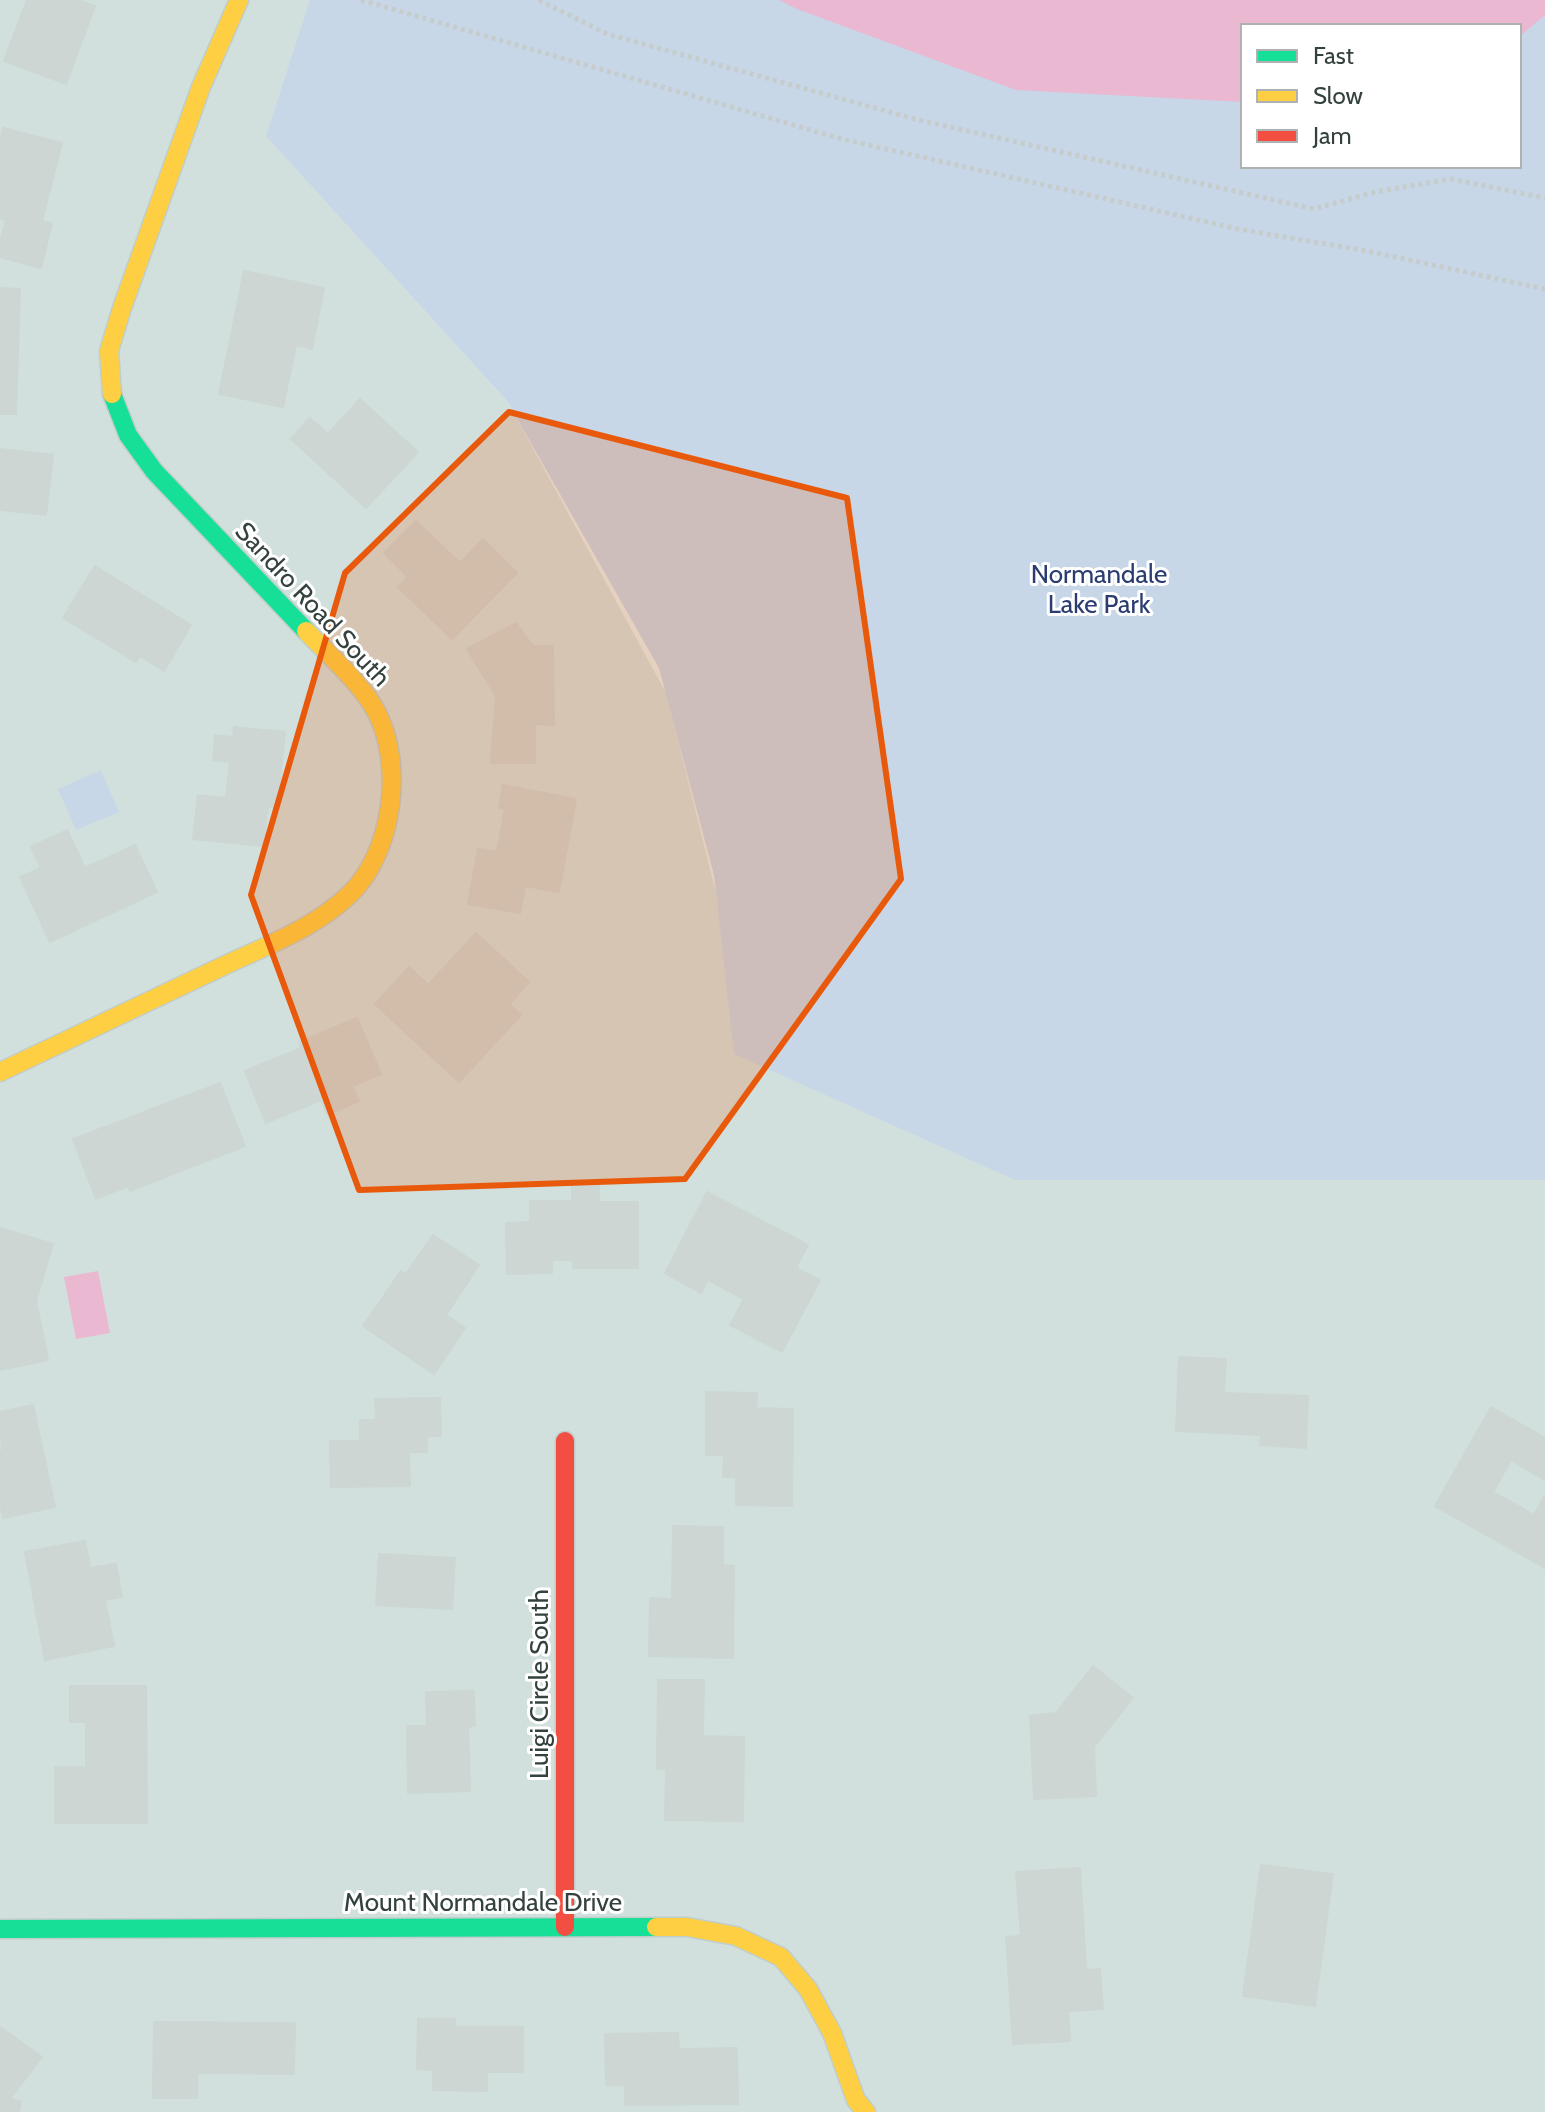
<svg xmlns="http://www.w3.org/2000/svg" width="1545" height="2112" font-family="Cabin,sans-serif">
<rect width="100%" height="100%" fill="#e6eeec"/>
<path fill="#d2e0dd" d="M0,0H315L282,153L507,401L666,693L716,893L735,1054L1545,1172V2112H0Z"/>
<path fill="#c7d7e8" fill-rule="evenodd" d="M310,0H1545V1180H1015L734,1054L714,875L659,668L507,401L266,136ZM1243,26H1519V166H1243Z
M101,770L119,812L76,830L58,789Z"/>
<path fill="#eab8d0" d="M779,0H1545V15L1519,37V26H1243V102L1016,90L797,9Z
M98,1271L110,1333L76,1339L64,1277Z"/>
<path fill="#ced6d4" stroke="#ccd6d3" stroke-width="2" d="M27,0H78L95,6L66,84L4,61Z
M3,128L62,143L42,221L52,223L41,268L0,257V243L6,220L0,218V142Z
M244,271L324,288L312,349L296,345L283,407L219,394Z
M0,288L20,289L16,414H0Z
M360,399L418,452L366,508L291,439L310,418L328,434Z
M0,449L53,455L46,515L0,510Z
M416,521L460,563L483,539L517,573L452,639L398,587L408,577L384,553Z
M95,566L191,625L164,671L140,656L136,662L63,618Z
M516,623L533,646H553L554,725L535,724V763H491L496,696L467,649Z
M234,727L285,732L277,808L268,807L263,846L193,839L198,795L226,798L230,762L213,760L215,735L233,737Z
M503,785L576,799L559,892L525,886L520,913L468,904L478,849L497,852L505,809L499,808Z
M67,830L85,868L135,845L157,892L50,942L20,877L41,868L31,847Z
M476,933L529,982L509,1004L521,1015L459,1082L375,1004L409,967L428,985Z
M357,1018L381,1074L352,1086L359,1101L327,1115L321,1100L266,1123L245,1071L301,1048L299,1042Z
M220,1083L245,1146L130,1191L128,1186L96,1199L73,1139Z
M599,1181V1202H638V1268H573V1260H552V1273L507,1274L506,1223L530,1222V1201H572V1182Z
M707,1192L808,1245L796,1268L820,1280L782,1352L730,1325L744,1299L708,1280L701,1293L665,1273Z
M0,1228L53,1244L36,1301L48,1360L0,1370Z
M433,1235L479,1265L446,1315L465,1328L434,1374L363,1326L401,1271L406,1274Z
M1179,1357L1226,1359L1224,1393L1308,1396L1306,1448L1260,1445L1261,1435L1176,1431Z
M706,1392L757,1393L756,1408L793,1409L792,1506L736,1505V1477H723L724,1455H706Z
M440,1398L441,1436H427V1452H409L410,1486L331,1487L330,1441H360V1420H376L375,1399Z
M33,1405L55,1507L3,1518L0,1502V1451H2L0,1412Z
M1491,1407L1545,1438V1480L1511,1460L1493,1492L1534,1515L1545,1495V1568L1435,1506Z
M673,1526L723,1527V1565L734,1566L733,1658L649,1656L650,1598L672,1599Z
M85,1541L90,1568L116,1564L122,1597L105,1600L114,1646L45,1660L25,1552Z
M379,1554L455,1558L452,1609L376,1605Z
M1093,1666L1133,1698L1094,1747L1096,1796L1034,1799L1030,1716L1056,1713Z
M658,1680H704L703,1736L744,1737L743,1821L665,1820L666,1769H657Z
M70,1686H146L147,1823H55V1767H86V1722H70Z
M474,1691L475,1726L468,1727L470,1791L408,1793L407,1726H427L426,1692Z
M1261,1865L1333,1874L1315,2006L1243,1996Z
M1080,1868L1086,1970L1100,1969L1103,2009L1068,2011L1070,2041L1013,2044L1006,1937L1021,1936L1016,1872Z
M418,2019H455V2027H523V2072H487V2091L433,2090V2070L417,2069Z
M154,2022L295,2023L294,2074L197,2073V2098H153Z
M0,2027L42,2057L10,2099L21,2101L19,2112H0Z
M678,2033L679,2049L737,2048L738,2104L625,2105V2085H606L605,2034Z"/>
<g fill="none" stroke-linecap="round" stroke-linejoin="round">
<defs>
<path id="fast" d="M112,394L128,435L154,471L306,631
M0,1929L656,1927"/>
<path id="slow" d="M112,394L109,351L122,308L201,87L239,0
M0,1072C73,1037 146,1003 219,968C263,947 314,929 350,894C393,852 404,766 377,713C363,685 328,654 306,631
M656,1927H687L736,1936L781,1957L808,1989L832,2033L856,2100L866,2112"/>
<path id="jam" d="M565,1441V1927"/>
</defs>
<use href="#fast" stroke="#bfcecb" stroke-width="21"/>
<use href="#slow" stroke="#bfcecb" stroke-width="21"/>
<use href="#jam" stroke="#bfcecb" stroke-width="21"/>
<path stroke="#c6cccb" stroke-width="5" stroke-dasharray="4 4" stroke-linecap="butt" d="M361,0L842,139L1238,229L1367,251L1545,289
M539,0L607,34L915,119L1314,209L1375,192L1451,179L1545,198"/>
<use href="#fast" stroke="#16e098" stroke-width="18"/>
<use href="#slow" stroke="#ffcf43" stroke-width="18"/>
<use href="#jam" stroke="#f24e42" stroke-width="18"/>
</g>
<path fill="#e8590c" fill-opacity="0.2" stroke="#e8590c" stroke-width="6" stroke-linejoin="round" d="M509,412L847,498L901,879L685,1179L359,1190L251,895L345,573Z"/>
<g text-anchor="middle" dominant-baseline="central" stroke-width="6" stroke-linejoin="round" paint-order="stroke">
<g font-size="26" fill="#2a3c71" stroke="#fff">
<text x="1099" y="574">Normandale<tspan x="1099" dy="30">Lake Park</tspan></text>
</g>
<g font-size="26" fill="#34423f" stroke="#fff">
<text transform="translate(313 604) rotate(47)">Sandro Road South</text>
<text transform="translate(539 1684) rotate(-90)">Luigi Circle South</text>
<text x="483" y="1902">Mount Normandale Drive</text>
</g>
</g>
<rect x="1241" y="24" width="280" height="144" fill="#ffffff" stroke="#aeb3b2" stroke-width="2"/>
<rect x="1257" y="50" width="40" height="12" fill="#16e098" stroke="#aeb3b2" stroke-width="2"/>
<text x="1313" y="64" font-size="24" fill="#34423f">Fast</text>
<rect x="1257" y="90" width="40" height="12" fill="#ffcf43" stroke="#aeb3b2" stroke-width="2"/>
<text x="1313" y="104" font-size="24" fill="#34423f">Slow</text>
<rect x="1257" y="130" width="40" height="12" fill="#f24e42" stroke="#aeb3b2" stroke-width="2"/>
<text x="1313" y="144" font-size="24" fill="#34423f">Jam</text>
</svg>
